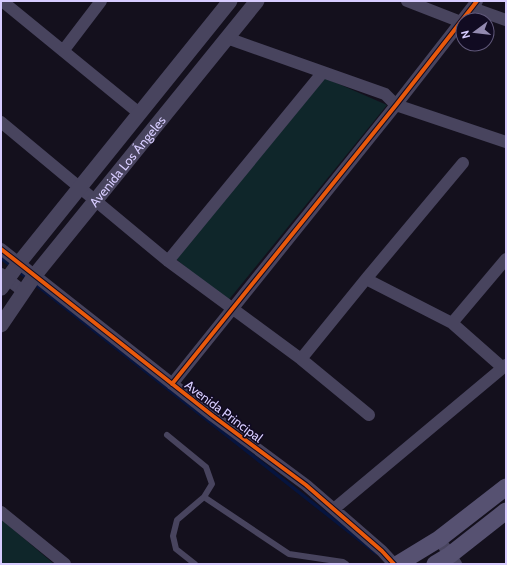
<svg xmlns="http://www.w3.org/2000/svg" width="507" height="565" font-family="Cabin,sans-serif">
<rect width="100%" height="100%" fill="#14101d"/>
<path fill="#0f262a" d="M325,78L387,105L227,302L176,259Z
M1,519L54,564H1Z"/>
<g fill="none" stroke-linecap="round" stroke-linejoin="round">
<path stroke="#06143e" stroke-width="3.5" d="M1,258L13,267
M18,271L29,279
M34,283L376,553"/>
<path stroke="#48445e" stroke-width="6" d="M167,435L206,467L212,484L204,497L177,520L173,536L176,549L195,564
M204,497L289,554L343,562L346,564"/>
<path stroke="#48445e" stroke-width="12" d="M2,1L139,113
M407,1L461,22
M472,8L506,20
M227,38L385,94L396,105L506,142
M63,51L101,1
M1,122L168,261L301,359L369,415
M1,249L213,416L306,485L382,551L394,564
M168,261L323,72
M1,274L24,292
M366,279L452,323L503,368
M452,323L506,259
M301,359L366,279L463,163
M172,384L396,105L477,1
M335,508L506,365
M1,512L65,564
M439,539L456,564"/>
<g stroke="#48445e" stroke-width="15">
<path d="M1,288L19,263L230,1"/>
<path id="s1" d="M1,325L35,275L257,1"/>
</g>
<path stroke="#565171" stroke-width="17" d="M398,564L439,539L506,487
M435,564L450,555L506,511"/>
<defs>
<path id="cycleway" d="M1,249L213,416L306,485L382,551L394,564
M172,384L396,105L477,1"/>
</defs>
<use href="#cycleway" stroke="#110b22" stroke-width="6"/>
<use href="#cycleway" stroke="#e8590c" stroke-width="4"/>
</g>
<g text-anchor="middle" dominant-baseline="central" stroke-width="3.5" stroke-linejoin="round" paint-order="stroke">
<g font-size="13" fill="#d7ccff" stroke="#110b22">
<text stroke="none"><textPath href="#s1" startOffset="207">Avenida Los Ángeles</textPath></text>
<text transform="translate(224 411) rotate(37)">Avenida Principal</text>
</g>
</g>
<rect width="507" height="565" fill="none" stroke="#d7ccff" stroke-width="4"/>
<g transform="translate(475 32) rotate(255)"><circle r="19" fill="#110b22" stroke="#60587a"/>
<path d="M0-3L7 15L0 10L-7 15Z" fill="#938ab0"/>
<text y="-6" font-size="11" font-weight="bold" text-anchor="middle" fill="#d7ccff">N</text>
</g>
</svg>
